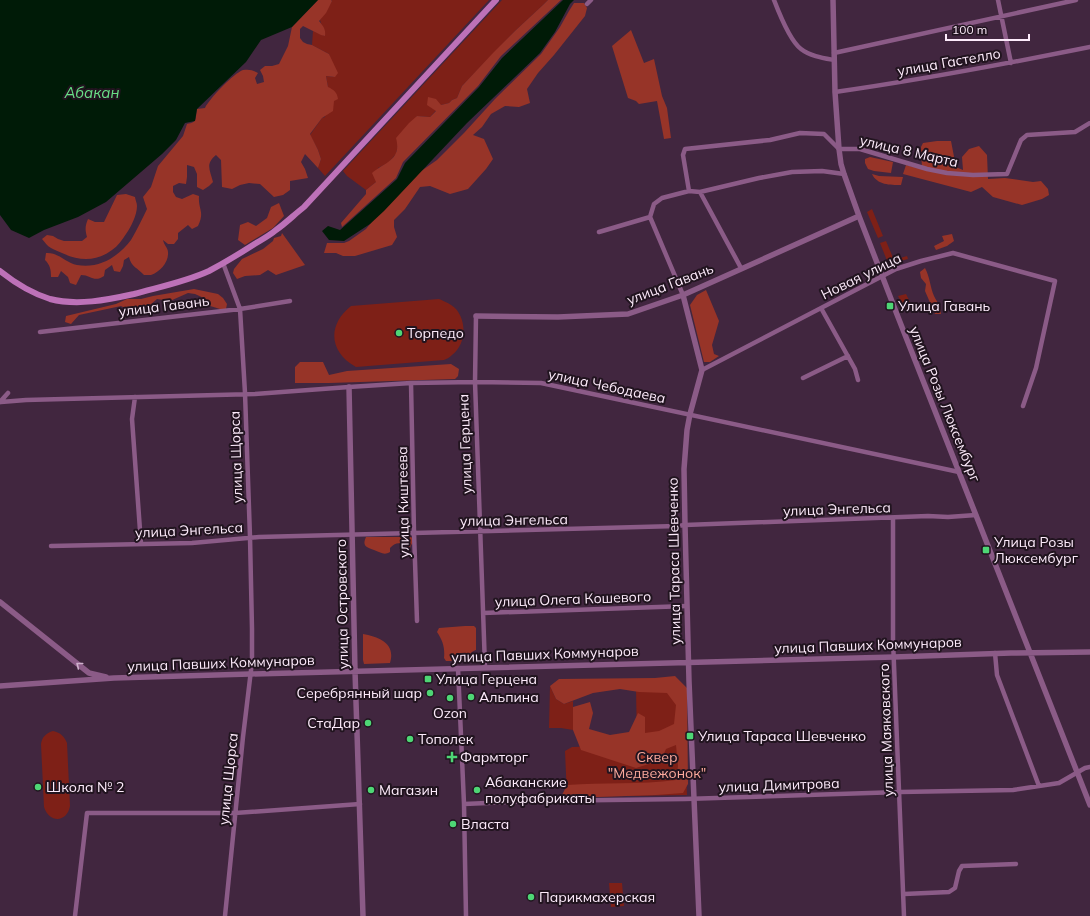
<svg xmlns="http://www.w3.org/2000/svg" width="1090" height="916" font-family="Mulish,sans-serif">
<rect width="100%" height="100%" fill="#41263f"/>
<path fill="#7e2017" d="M331,0H489L325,176L318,168L321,159L318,150L310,135L322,118L325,117L328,87L326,76L335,77L329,54L312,45L313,31L325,36L320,20L332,1Z
M502,0H548L544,4L516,30L462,86L457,98L452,100L449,103L441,105L430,117L417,116L398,145L396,154L388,163L378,168L376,182L366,190L347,176L343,171Z
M872,209L883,236L878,238L867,212Z
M886,241L894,260L907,256L908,259L893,263H888L880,243Z
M906,294L912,306V308L906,311L898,296Z
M439,299C446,302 451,304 456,309C467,322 466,344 452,355C450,357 447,359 444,360L356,367C329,352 327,325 351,306Z
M550,686L556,699L564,704L573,701V730L561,728H549Z
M682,687L687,795L567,797L565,751L572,747L637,745L636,688Z
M53,731C61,733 64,736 67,743L70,806C67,823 49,823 44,807L41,744C42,737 46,733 53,731Z
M609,883H622L624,906L611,907Z"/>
<path fill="#973428" d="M318,0H331L332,1L326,13L320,20L319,21C323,26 326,29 325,36L321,35L303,26L300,29V38L303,42L307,44L312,45L329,54L338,73L335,77L326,76L328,87C334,90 337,92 338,99L334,101L333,111L322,118L310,134L318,150L321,159L318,168L305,154L301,162L305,169L308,178L290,181V190L283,195L274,197L260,184L249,183L240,185L232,189L222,187L221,160L216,155C205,164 210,170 213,182L209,186L203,190L197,187V174L194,167L187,165V177L186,184L179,183L173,186V192L176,197L182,199L193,194L199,196C198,210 205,211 198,226L192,229L188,225L178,233V239L174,244H168L163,240C164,245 168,248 168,252C169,262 160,272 151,275C150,275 144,275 144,275C138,268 131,267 129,257L124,260L123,266L120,272L114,271L112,265L105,270L104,276C94,283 91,275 81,275L76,285L70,283L68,277L61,271L58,277H51C51,269 50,265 45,260L46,253C58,252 66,263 77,265C99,269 118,257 131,240C137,230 142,219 147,209L143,197L151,187L158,166L183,136L187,124C198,122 195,119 197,109L205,108C209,99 234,73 243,70C249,69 253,70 258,73L255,78L257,84L264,82L263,76L260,70L265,66H272L279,64L288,46L292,27Z
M548,0H561L501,56L478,86L403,162L396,178L342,227L341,223L366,194V190L376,182L372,173C385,162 402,160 396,138L409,123L417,116L430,117L436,111L427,105L428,97L436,99L441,105L449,103L452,100L457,98L462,86L493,53L516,30L544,4Z
M574,3H584L587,8L585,16L554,55L538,73L527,89L530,103L519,107L505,106L491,114L482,127L473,135L484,139L493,159L486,169L468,189L450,194L430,186L420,187L405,209L394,220V227L397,237L392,245L355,256H343L336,253H324L327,243H344L349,241L366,229L378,214L414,176L437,160L464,133L495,99L541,54L560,27L569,11Z
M631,30L644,63L654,59L662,96L667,108L671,138L664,139L657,101L639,104L636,101L628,98L612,46Z
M937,141H951L956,167L963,170L962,157L969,149L979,146L987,155L988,179L1005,178L1033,182L1041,181L1048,189L1049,195L1042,199L1022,205L993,197L982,187L971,192L903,174L906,165L922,169L921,147L923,143Z
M870,157L893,162L891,173L874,171L868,169L865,163V159Z
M872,174L879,176L903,177L901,185C890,185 877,185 872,174Z
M126,194L135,197C135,199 137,203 137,206C137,215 131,227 126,234C122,240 118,246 112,250C96,262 79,261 62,253C58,251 54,250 51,248C47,246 45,242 42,239L47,235L53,236L58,239L64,241H82L87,237C85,230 85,226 88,219L95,222H104L117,195Z
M279,203L284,216L273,228L245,245L238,240L240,225L248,222L256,226L267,218L271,207Z
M282,233L305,265L276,275L268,270L260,275L245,276L237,279L233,273L234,269L242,259L263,249L273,241L274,238L281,236Z
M952,234L954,241L947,246L936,250L934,246L944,241L942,236Z
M925,268C930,277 930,287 934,296C938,304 940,304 941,314H935L925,291L926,284L921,278L920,272Z
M194,289L218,294L223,298L227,304L226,309H220L207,305L206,299L195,294L188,293L170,301L157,299C145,310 136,315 121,306L79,315L71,324L65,322L66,316L116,304L127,299H141L153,296Z
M706,290L719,321L712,345L714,354L719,356L710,362H704L690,305L697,295Z
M300,362H323L329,375L347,371L451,364L459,369L458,376L455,379L329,383H295V367Z
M366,537H411L413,539V542L410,547C401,544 398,540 390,548V552C384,556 380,552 374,550C366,547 362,546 366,537Z
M465,626H474L476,628V650C470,652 469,655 468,661H446L444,658C445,648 443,641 437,632L439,628Z
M363,634C379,637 396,643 390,663L364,664L363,660Z
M675,676L687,688L688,784L683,793L656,795L568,798L561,797L567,785C603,782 640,785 676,780L678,766L676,745L666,749L661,760L636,768L581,750L573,730V707L590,702L593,713L589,729L610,735L629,732L638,713L645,717V733L659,731L674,724L676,705L667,693L639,692L620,689L593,693L564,704L556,699L550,686L559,679L655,678Z"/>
<path fill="#001b07" d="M0,0H318L292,27L261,40L246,62L197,109L195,121L185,123L176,140L162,154L106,202L78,217L44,230L29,238L11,230L0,215Z
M563,0H574L570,4L555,32L540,53L467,123L384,211L370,224L344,241L329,240L322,231L328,226L340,230L397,179L405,163L479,87L502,58Z"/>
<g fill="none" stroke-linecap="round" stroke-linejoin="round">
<path stroke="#8b5b87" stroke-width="4.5" d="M774,0C779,13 790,41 801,49C810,56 823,58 834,60
M998,0L1011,63
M587,4L591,0
M834,53L1076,0
M835,92C920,80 1005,64 1090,47
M689,191L683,155L685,149L770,140L800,133L824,134L839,149H860L927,169L947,173L973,175L1007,174L1021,140L1027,135L1075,132L1090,123
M700,192L741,268
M650,217L683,295
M599,232L650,217L654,204L662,198L689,191L700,192L759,178L792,172L822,171L844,174
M223,263L240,309L245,393L250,537L252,629V662L243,737L225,916
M821,308L855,369L858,380
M476,316L475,382L485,667
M40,332L240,309L290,301
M702,370L896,269L921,261L953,253L1055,281L1036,368L1023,406
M803,378L848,356
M411,383L414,532L417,621
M135,397L132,419L141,544
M0,402L8,393
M1,402L26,400L255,394L349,387L411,383L475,382L541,383L959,472
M893,518V640L904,916
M51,546L192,543L259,537L677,526L685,525L928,516L948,517L976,515
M483,613L687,606
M995,653L997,675L1039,786
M458,668L464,804L466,916
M464,804L534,801L685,799L900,792L1013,790L1059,783L1085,768L1090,767
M904,894L949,892L955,888L959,871L962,866L1016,864
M75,916L87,813H235L360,804"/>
<path stroke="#8b5b87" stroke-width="5.5" d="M833,0L835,92L839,149L841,164L844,174L859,216L898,317L1090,805
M683,295L702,370L690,414L687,430L684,469L685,525L689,681L699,916
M476,316L558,317L628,314L683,295L859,216
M349,387L355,671L363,916
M0,602L89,673L106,677
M0,686L114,678L250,674L894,657L1011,653L1090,652"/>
<path stroke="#bd71b8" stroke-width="6" d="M0,271C15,283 31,293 50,299C77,306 107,300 134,294C159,287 185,282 209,271C224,263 239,254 253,245C261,240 269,236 276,230C286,223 295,214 304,207L496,0"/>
</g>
<defs><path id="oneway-chevron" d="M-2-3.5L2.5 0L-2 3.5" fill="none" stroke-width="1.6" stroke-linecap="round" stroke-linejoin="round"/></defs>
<use stroke="#cfb1cd" href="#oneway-chevron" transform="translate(79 665) rotate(-142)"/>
<g fill="#4ed675" stroke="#21141f" stroke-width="1.5">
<rect x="886" y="302" width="8" height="8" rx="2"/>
<circle cx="399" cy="333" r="4"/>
<rect x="982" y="546" width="8" height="8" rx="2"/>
<rect x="424" y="675" width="8" height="8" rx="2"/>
<circle cx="430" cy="693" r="4"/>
<circle cx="471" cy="697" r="4"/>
<circle cx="450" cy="698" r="4"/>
<circle cx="368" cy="723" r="4"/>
<rect x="686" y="732" width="8" height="8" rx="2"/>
<circle cx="410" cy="739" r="4"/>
<path d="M450 751h4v4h4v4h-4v4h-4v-4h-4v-4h4z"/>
<circle cx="38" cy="787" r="4"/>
<circle cx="371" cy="790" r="4"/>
<circle cx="477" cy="790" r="4"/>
<circle cx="453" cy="824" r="4"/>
<circle cx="531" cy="897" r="4"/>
</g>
<g text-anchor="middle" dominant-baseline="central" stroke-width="4" stroke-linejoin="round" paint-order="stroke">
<g font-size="14" fill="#fdebfb" stroke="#21141f">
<text transform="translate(949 62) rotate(-10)">улица Гастелло</text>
<text transform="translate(909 151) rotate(13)">улица 8 Марта</text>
<text transform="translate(861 276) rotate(-26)">Новая улица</text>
<text transform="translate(670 284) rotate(-21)">улица Гавань</text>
<text transform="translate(164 306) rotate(-7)">улица Гавань</text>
<text transform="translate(607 386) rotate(12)">улица Чебодаева</text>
<text transform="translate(945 404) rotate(68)">улица Розы Люксембург</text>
<text transform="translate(465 444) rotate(-92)">улица Герцена</text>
<text transform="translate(236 457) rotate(-92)">улица Щорса</text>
<text transform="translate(403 502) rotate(-91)">улица Киштеева</text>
<text transform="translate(837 509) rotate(-2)">улица Энгельса</text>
<text transform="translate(514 520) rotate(-1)">улица Энгельса</text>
<text transform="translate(189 530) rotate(-3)">улица Энгельса</text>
<text transform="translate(674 561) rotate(-91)">улица Тараса Шевченко</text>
<text transform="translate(573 599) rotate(-2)">улица Олега Кошевого</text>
<text transform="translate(342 604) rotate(-91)">улица Островского</text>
<text transform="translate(868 645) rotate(-2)">улица Павших Коммунаров</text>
<text transform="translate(545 654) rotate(-2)">улица Павших Коммунаров</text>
<text transform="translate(221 663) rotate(-2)">улица Павших Коммунаров</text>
<text transform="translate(886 730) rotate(-92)">улица Маяковского</text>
<text transform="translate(228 779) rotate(-84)">улица Щорса</text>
<text transform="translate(779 785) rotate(-2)">улица Димитрова</text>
</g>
<g font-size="14" fill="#fdebfb" stroke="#21141f" text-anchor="start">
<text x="898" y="306">Улица Гавань</text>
<text x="407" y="333">Торпедо</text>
<text x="994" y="542">Улица Розы<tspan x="994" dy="16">Люксембург</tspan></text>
<text x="436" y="679">Улица Герцена</text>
<text x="422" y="693" text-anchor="end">Серебрянный шар</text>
<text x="479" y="697">Альпина</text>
<text x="450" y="713" text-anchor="middle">Ozon</text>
<text x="360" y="723" text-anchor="end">СтаДар</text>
<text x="698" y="736">Улица Тараса Шевченко</text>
<text x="418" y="739">Тополек</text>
<text x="460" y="757">Фармторг</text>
<text x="485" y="782">Абаканские<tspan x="485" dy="16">полуфабрикаты</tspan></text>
<text x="46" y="787">Школа № 2</text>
<text x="379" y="790">Магазин</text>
<text x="461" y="824">Власта</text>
<text x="539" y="897">Парикмахерская</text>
</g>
<g font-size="14" fill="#faa89b" stroke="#21141f">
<text x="657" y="757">Сквер<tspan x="657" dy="16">"Медвежонок"</tspan></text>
</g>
<g font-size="15" font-style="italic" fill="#69e087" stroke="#21141f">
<text x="92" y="92">Абакан</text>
</g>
</g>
<path d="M946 34v6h83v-6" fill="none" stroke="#fdebfb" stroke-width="2"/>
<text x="952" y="34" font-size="12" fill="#fdebfb" stroke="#21141f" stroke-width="3" paint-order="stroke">100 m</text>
</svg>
